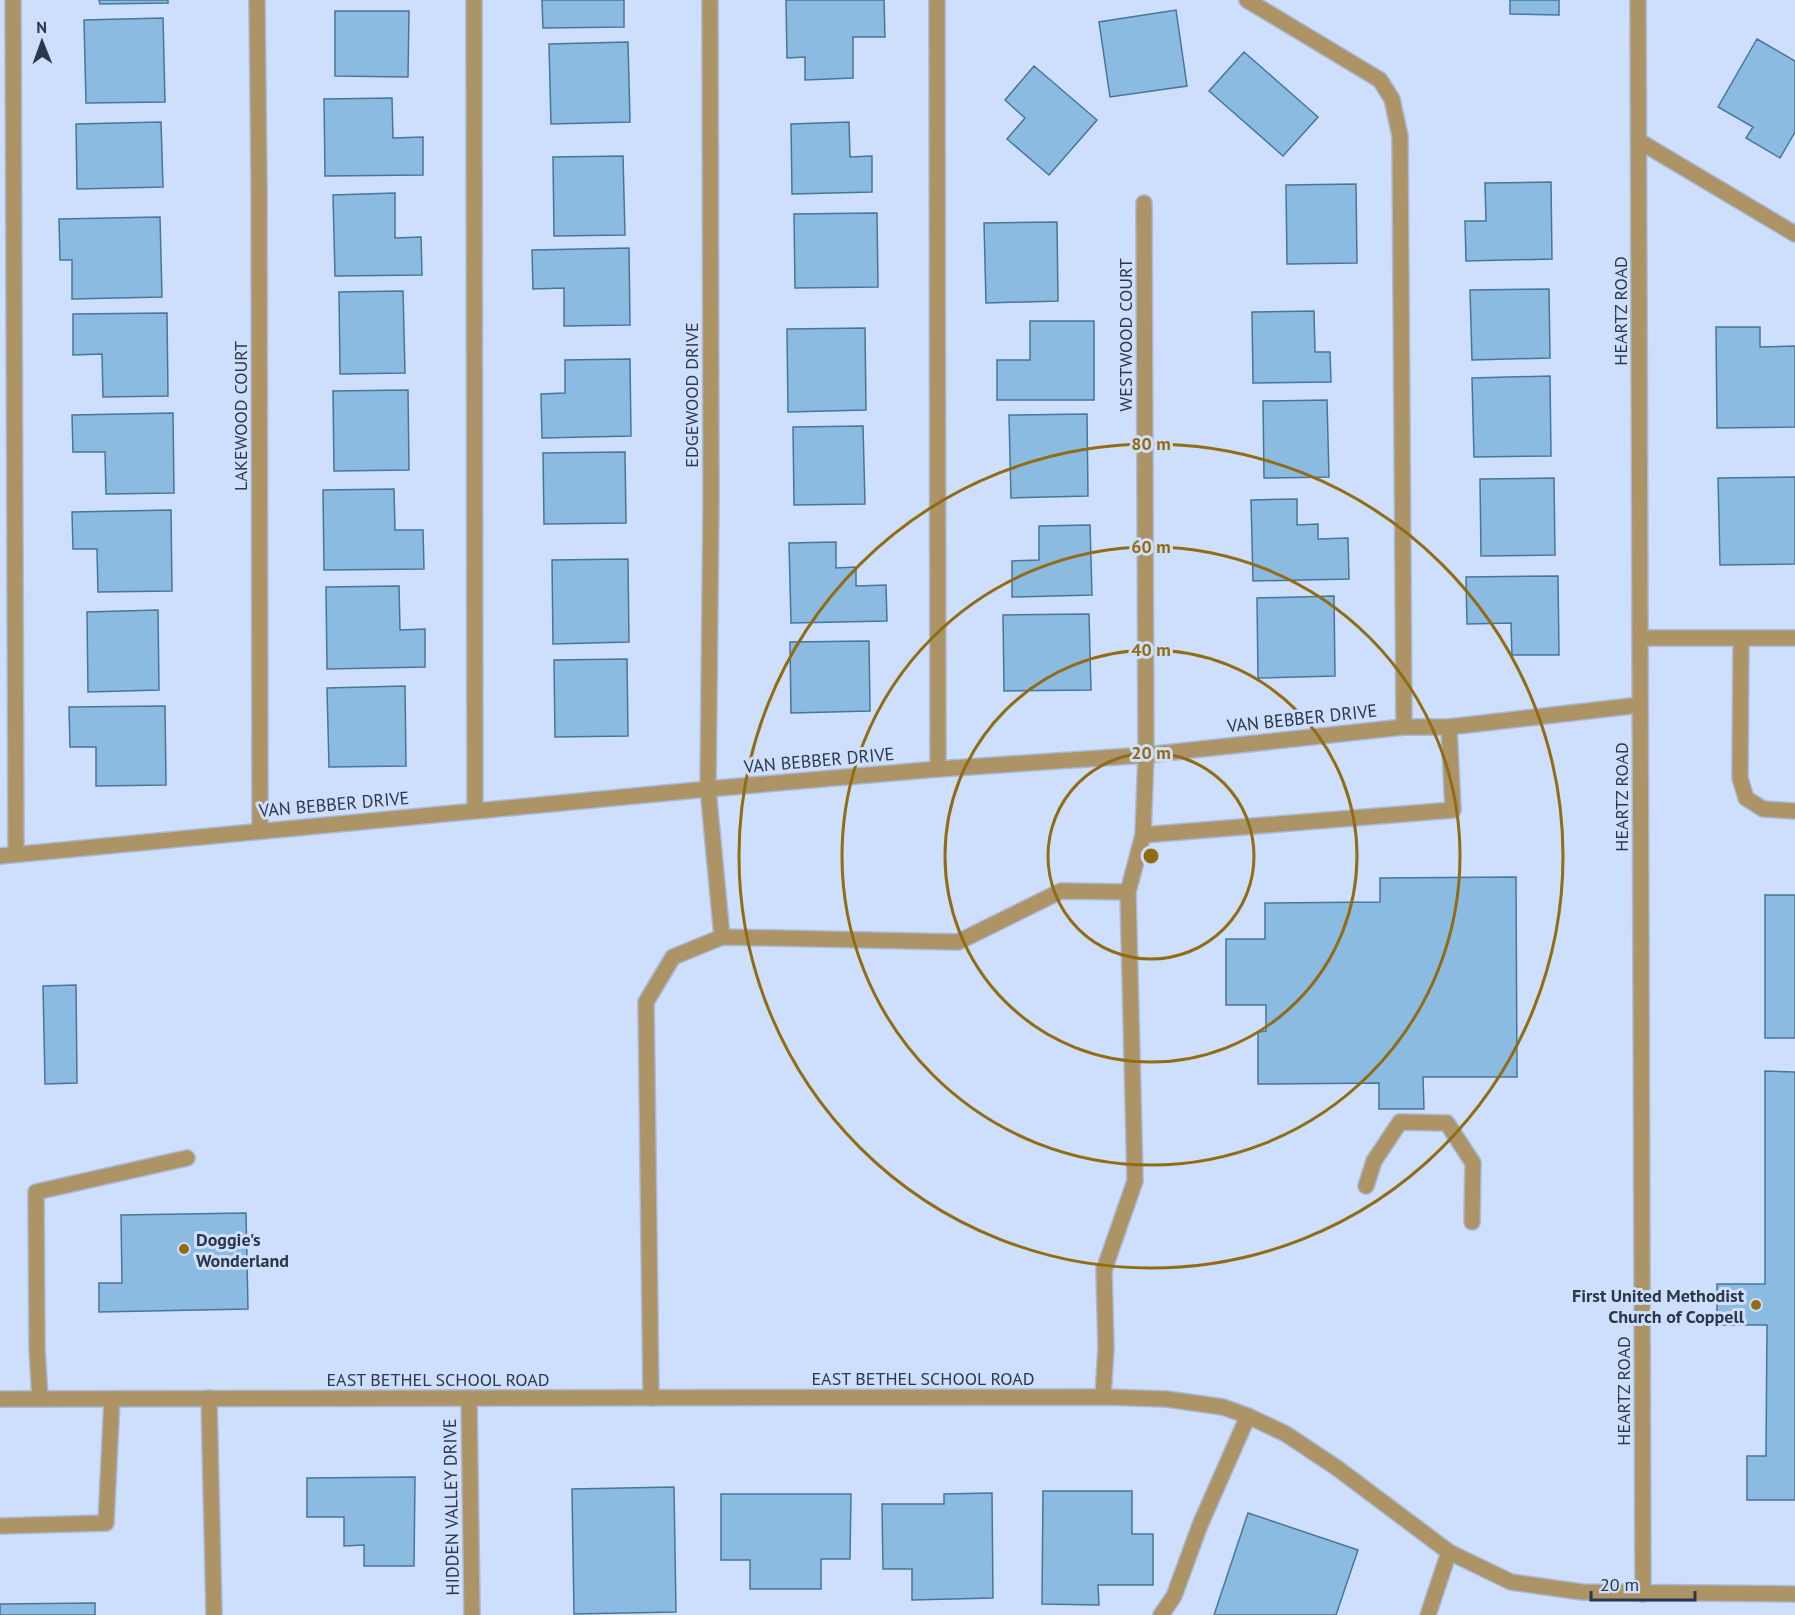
<svg xmlns="http://www.w3.org/2000/svg" width="1795" height="1615" font-family="'PT Sans',sans-serif">
<rect width="100%" height="100%" fill="#cedefd"/>
<path fill="#8cbbe2" stroke="#487699" stroke-width="1.5" d="M99,0H168V3L100,4Z
M542,0H624V27L543,28Z
M786,0H884L885,37H853V78L805,80V57L787,58Z
M1510,0H1559V15L1510,14Z
M1176,10L1187,86L1110,97L1099,22Z
M335,11H409L408,77L335,76Z
M163,18L165,102L86,103L84,20Z
M1757,39L1795,61V132L1780,158L1746,138L1753,127L1718,107Z
M628,42L630,122L551,124L549,44Z
M1244,52L1318,117L1283,156L1209,91Z
M1034,66L1097,120L1049,175L1007,139L1025,118L1005,100Z
M392,98L393,138L423,137V175L325,176L324,99Z
M161,122L163,187L77,189L76,124Z
M849,122L850,157L872,156V192L792,194L791,124Z
M623,156L625,235L554,236L553,157Z
M1551,182L1552,259L1466,261L1465,221H1486L1485,183Z
M1356,184L1357,263L1287,264L1286,185Z
M395,193V238L421,237L422,275L335,276L333,195Z
M877,213L878,287L795,288L794,214Z
M160,217L162,297L72,299V260H60L59,219Z
M1057,222L1058,301L986,303L984,223Z
M629,248L630,325L564,326V288L533,289L532,250Z
M1549,289L1550,358L1472,360L1470,290Z
M403,291L405,373L340,374L339,292Z
M1314,311L1315,352H1330L1331,382L1253,383L1252,312Z
M167,313L168,396L103,397L102,354L73,355V314Z
M1030,321H1094V400H997V360H1030Z
M1716,327H1760V347L1795,346V427L1717,428Z
M865,328L866,410L788,412L787,329Z
M630,359L631,436L542,438L541,394L565,393V360Z
M1550,376L1551,456L1474,457L1472,378Z
M408,390L409,470L334,471L333,391Z
M1327,400L1329,477L1264,478L1263,401Z
M173,413L174,493L106,494L105,452H73L72,415Z
M1087,414L1088,496L1011,498L1009,415Z
M863,426L865,504L794,505L793,427Z
M625,452L626,523L544,524L543,453Z
M1795,477V564L1720,565L1718,478Z
M1554,478L1555,555L1481,556L1480,479Z
M394,489L395,530H423L424,569L324,570L323,490Z
M1297,499V525L1318,524V539L1348,538L1349,579L1253,581L1251,500Z
M171,510L172,591L98,592L97,549H73L72,512Z
M1090,525L1092,595L1012,597V561L1039,560V526Z
M836,542V568L856,567V586L886,585L887,621L791,623L789,543Z
M628,559L629,642L553,644L552,560Z
M1558,576L1559,655H1512L1511,623L1467,624L1466,577Z
M399,586L400,630L425,629V667L327,669L326,587Z
M1334,596L1335,676L1258,678L1257,598Z
M158,610L159,690L88,692L87,612Z
M1089,614L1091,690L1004,691L1003,615Z
M869,641L870,711L791,713L790,642Z
M627,659L628,736L555,737L554,660Z
M405,686L406,766L329,767L327,688Z
M165,706L166,785L96,786V747H70L69,707Z
M1516,877L1517,1077H1423L1424,1109H1379V1083L1258,1084V1032L1266,1031V1005H1226V939H1265V903L1380,902V878Z
M1765,895H1795V1038H1765Z
M76,985L77,1083L45,1084L43,986Z
M1765,1071L1795,1072V1500H1747V1456H1766L1767,1325H1717V1284H1765Z
M246,1213L248,1309L99,1312V1283H122L121,1215Z
M415,1477L414,1566H364V1545L344,1546V1517H307V1478Z
M674,1487L676,1612L574,1614L572,1489Z
M1043,1491H1132V1534H1153V1585H1098L1099,1605L1042,1604Z
M992,1493L993,1598L912,1600V1569H883L882,1504H944V1494Z
M721,1494H851L850,1559H821V1589H750V1560H721Z
M1248,1513L1358,1550L1336,1615H1214Z
M95,1603V1615H0V1604Z"/>
<g fill="none" stroke-linecap="round" stroke-linejoin="round">
<defs>
<path id="service" d="M13,0L16,854
M474,0L475,811
M937,0L938,769
M1247,0L1380,80L1392,99L1400,136L1404,727
M1639,141L1795,234
M1640,638H1795
M1741,638L1740,778L1746,798L1763,809L1795,811
M708,789L722,937L958,942L1061,891L1128,892
M1143,835L1453,810L1449,727
M1366,1186L1374,1161L1400,1122L1447,1123L1473,1163L1472,1222
M1103,1397L1106,1347L1104,1270L1135,1181L1128,892L1143,835L1146,755
M209,1398L214,1615
M651,1398L646,1002L673,957L722,937
M40,1399L37,1349L36,1192L187,1158
M0,1526L106,1523L112,1399
M1161,1615L1174,1596L1200,1525L1248,1416"/>
<path id="minor" d="M257,0L259,183L260,831
M1144,203L1146,755
M708,789L711,502L710,0
M0,856L708,789L938,769L1146,755L1404,727H1449L1640,705
M469,1398L472,1615
M1428,1615L1449,1552"/>
<path id="tertiary" d="M1638,0L1643,1594
M0,1399L1103,1397L1166,1399L1223,1407L1248,1416L1286,1434L1337,1468L1449,1552L1511,1582L1582,1592L1795,1594"/>
</defs>
<use href="#service" stroke="#abb9d6" stroke-width="18"/>
<use href="#minor" stroke="#abb9d6" stroke-width="18"/>
<use href="#tertiary" stroke="#abb9d6" stroke-width="18"/>
<use href="#service" stroke="#ac9466" stroke-width="15"/>
<use href="#minor" stroke="#ac9466" stroke-width="15"/>
<use href="#tertiary" stroke="#ac9466" stroke-width="15"/>
</g>
<g fill="none" stroke="#916c13" stroke-width="3">
<circle cx="1151" cy="856" r="103"/>
<circle cx="1151" cy="856" r="206"/>
<circle cx="1151" cy="856" r="309"/>
<circle cx="1151" cy="856" r="412"/>
</g>
<g fill="#916c13" stroke="#cedefd" stroke-width="2">
<circle cx="184" cy="1249" r="6"/>
<circle cx="1756" cy="1305" r="6"/>
</g>
<g text-anchor="middle" dominant-baseline="central" stroke-width="6" stroke-linejoin="round" paint-order="stroke">
<g font-size="18" fill="#2d374a" stroke="#cedefd">
<text transform="translate(1620 311) rotate(-90)">HEARTZ ROAD</text>
<text transform="translate(1125 335) rotate(-90)">WESTWOOD COURT</text>
<text transform="translate(691 395) rotate(-90)">EDGEWOOD DRIVE</text>
<text transform="translate(240 416) rotate(-90)">LAKEWOOD COURT</text>
<text transform="translate(1302 718) rotate(-6)">VAN BEBBER DRIVE</text>
<text transform="translate(819 760) rotate(-5)">VAN BEBBER DRIVE</text>
<text transform="translate(1621 797) rotate(-90)">HEARTZ ROAD</text>
<text transform="translate(334 804) rotate(-5)">VAN BEBBER DRIVE</text>
<text x="923" y="1378">EAST BETHEL SCHOOL ROAD</text>
<text x="438" y="1379">EAST BETHEL SCHOOL ROAD</text>
<text transform="translate(1623 1391) rotate(-90)">HEARTZ ROAD</text>
<text transform="translate(451 1507) rotate(-91)">HIDDEN VALLEY DRIVE</text>
</g>
<g font-size="18" font-weight="bold" fill="#2d374a" stroke="#cedefd" text-anchor="start">
<text x="196" y="1239">Doggie's<tspan x="196" dy="21">Wonderland</tspan></text>
<text x="1744" y="1295" text-anchor="end">First United Methodist<tspan x="1744" dy="21">Church of Coppell</tspan></text>
</g>
</g>
<circle cx="1151" cy="856" r="9" fill="#916c13" stroke="#cedefd" stroke-width="3"/>
<g font-size="18" text-anchor="middle" font-weight="bold" fill="#916c13" stroke="#cedefd" stroke-width="6" stroke-linejoin="round" paint-order="stroke">
<text x="1151" y="450">80 m</text>
<text x="1151" y="553">60 m</text>
<text x="1151" y="656">40 m</text>
<text x="1151" y="759">20 m</text>
</g>
<g transform="translate(42 42) rotate(359)" stroke="#cedefd" stroke-width="4.5" paint-order="stroke">
<path d="M0-4.5L10 22L0 15L-10 22Z" fill="#2d374a"/>
<text y="-9" font-size="16" font-weight="bold" text-anchor="middle" fill="#2d374a">N</text>
</g>
<path d="M1591 1591v9h104v-9" fill="none" stroke="#2d374a" stroke-width="3"/>
<text x="1600" y="1591" font-size="18" fill="#2d374a" stroke="#cedefd" stroke-width="4.5" paint-order="stroke">20 m</text>
</svg>
